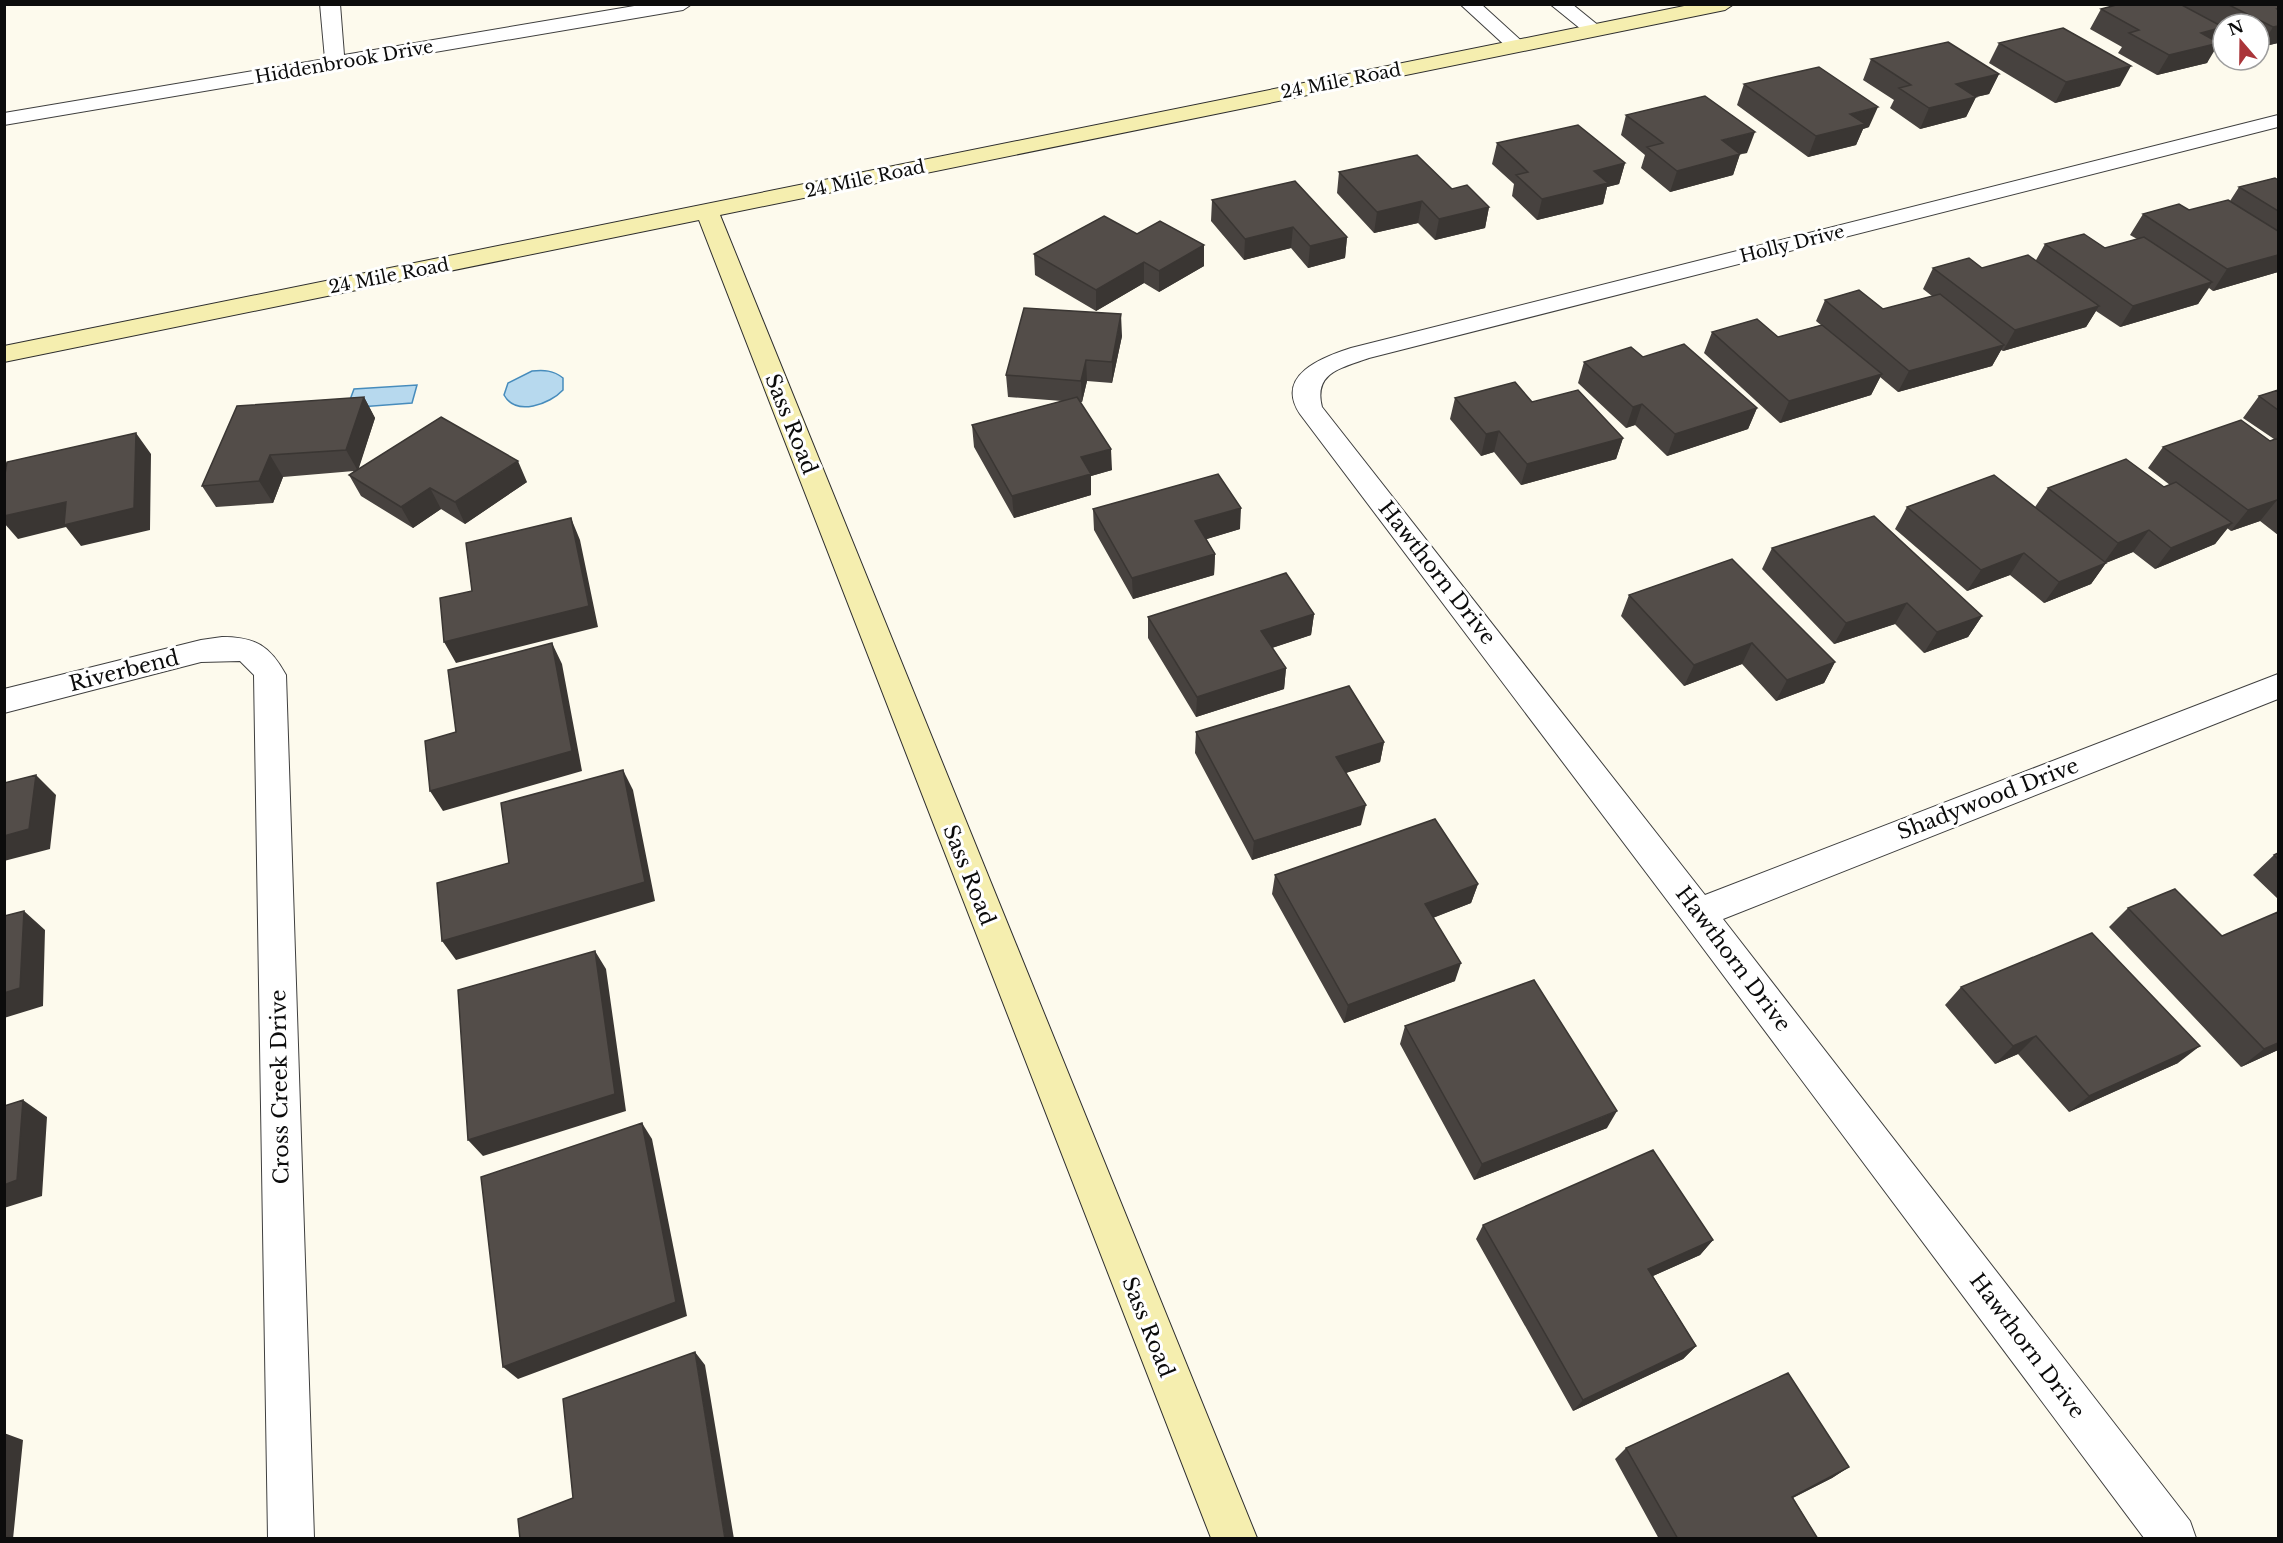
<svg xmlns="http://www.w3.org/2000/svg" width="2283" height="1543" font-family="'Libre Baskerville',serif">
<rect width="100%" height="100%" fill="#fdfaed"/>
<path fill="#b7d9ee" stroke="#478cbc" stroke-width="1.5" d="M532,371C544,370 553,370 563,378V390C550,404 516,417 504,395L508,383Z
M417,385L412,403L347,408L354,389Z"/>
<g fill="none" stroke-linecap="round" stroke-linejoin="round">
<defs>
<path id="street" d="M320,4H340L344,55L646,4H692L683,10L4,125V113L325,59Z
M1460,4H1481L1527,46L1524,50H1510Z
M1550,4H1572L1604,30L1601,34H1587Z
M2278,115V127L1369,358C1342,368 1313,372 1322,407L1705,895L2278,674V699L1723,919L2190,1521L2196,1538H2144L1685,924L1300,414C1274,375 1323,357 1351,348Z
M222,637C256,637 270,646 286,675L314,1538H268L254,675L240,661L201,662L4,713V689L201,640Z"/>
<path id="secondary" d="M1694,4H1734L1725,10L720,215L1257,1538H1211L699,220L4,362V346Z"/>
</defs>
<use href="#street" stroke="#3f3f3f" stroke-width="2"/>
<use href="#secondary" stroke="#2e2e2e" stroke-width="2"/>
<use href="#street" fill="#fff" fill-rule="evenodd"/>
<use href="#secondary" fill="#f5eeaf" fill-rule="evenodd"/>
</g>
<path fill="#47423f" d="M2120,4H2278V43L2261,47L2259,46V24H2223V30L2216,41L2207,63L2157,75L2118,53L2122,47L2090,29L2101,9Z
M1999,43L2120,86L2055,103L1989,63Z
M1871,59L1999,74L1989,94L1976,97L1966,117L1920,129L1890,108L1894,100L1863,80Z
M1744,84L1869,127L1863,129L1856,145L1808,157L1737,105Z
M1626,115L1747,153L1740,154L1733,175L1670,192L1641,168L1645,155L1621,135Z
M1497,143L1625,163L1619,184L1607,187L1603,204L1537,220L1512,196L1514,184L1492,164Z
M1339,172L1452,189L1489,207L1485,228L1435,240L1418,223L1374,233L1337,193Z
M2278,180V272L2213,291L2209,288L2198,304L2120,327L2096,311L2086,327L2003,351L2001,350L1992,366L1898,392L1880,377L1871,395L1780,423L1704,353L1712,332L1778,337L1821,325L1816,321L1825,300L1883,309L1932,296L1923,289L1933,268H1982L2036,260L2045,244L2105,248L2137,239L2130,235L2143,214L2189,210L2230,201L2239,187Z
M1212,200L1347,237L1345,258L1308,268L1291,248L1244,260L1211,221Z
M1137,234L1204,245V266L1159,292L1144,283L1096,311L1035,275L1034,254Z
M1122,336L1112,383L1087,381L1082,402H1080L1112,470L1091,476V495L1014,518L974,447L972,425L1062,401L1008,397L1006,375Z
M1643,357L1757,408L1748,429L1667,456L1635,425L1626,428L1578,383L1584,362Z
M2278,390V535L2260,521L2231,531L2227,528L2215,544L2155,569L2133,552L2106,563L2091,584L2044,603L2010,575L1967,591L1895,529L1907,507H2035L2048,488L2164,487L2170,485L2148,468L2163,447L2270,441L2274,439L2243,418L2259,396Z
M364,397L375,418L358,469L527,482L465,524L441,509L413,528L361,496L349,475L354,471L283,477L273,503L216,507L202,486Z
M1455,398L1532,402L1623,438L1616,459L1521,485L1494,452L1481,456L1450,419Z
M1093,509L1240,529L1206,539L1215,554L1214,575L1133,599L1094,530Z
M1772,548L1982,616L1968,637L1924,653L1895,624L1834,644L1762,569Z
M1629,595L1835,662L1824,683L1776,701L1742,664L1684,686L1621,616Z
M1314,614L1311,635L1272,648L1286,668L1284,689L1196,717L1148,638V617Z
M1196,732L1384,742L1380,762L1346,773L1361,825L1252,860L1195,753Z
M2278,853V899L2253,875L2274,855Z
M1275,875L1478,884L1471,903L1433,918L1455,981L1344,1023L1272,894Z
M2128,908L2278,1050L2241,1067L2109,927Z
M1961,987L2178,1063L2069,1112L2018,1054L1995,1064L1945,1005Z
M1405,1026L1607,1128L1474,1180L1400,1044Z
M1483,1225L1713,1240L1700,1255L1653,1276L1696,1346L1683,1359L1573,1411L1476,1239Z
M1626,1448L1849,1467L1832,1478L1793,1498L1818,1539H1659L1615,1459Z"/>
<path fill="#3a3633" d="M2278,26V43L2261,47L2273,27Z
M2223,28L2215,43H2219L2207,63L2157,75L2169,55L2201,33Z
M2131,66L2120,86L2055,103L2066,82Z
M1999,74L1989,94L1976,97L1966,117L1920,129L1929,108L1956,84Z
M1878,107L1869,127L1863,129L1856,145L1808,157L1816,136L1850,114Z
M1755,132L1747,153L1740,154L1733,175L1670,192L1677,171L1722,140Z
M1625,163L1619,184L1607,187L1603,204L1537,220L1542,199L1594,171Z
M1422,201L1418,223L1374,233L1377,212Z
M1489,207L1485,228L1435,240L1439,219Z
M1293,227L1291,248L1244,260L1245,239Z
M1347,237L1345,258L1308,268L1310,246Z
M1204,245V266L1159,292V271Z
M2278,255V272L2213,291L2227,269Z
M1144,262V283L1096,311V290Z
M2212,282L2198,304L2120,327L2133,306Z
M2099,306L2086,327L2003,351L2015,330Z
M1121,314L1122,336L1112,383V362Z
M2004,345L1992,366L1898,392L1909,371Z
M1086,360L1087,381L1082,402L1081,381Z
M1882,374L1871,395L1780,423L1789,401Z
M364,397L375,418L358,471L346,450Z
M1642,404L1635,425L1626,428L1633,407Z
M1757,408L1748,429L1667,456L1675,434Z
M1499,431L1494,452L1481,456L1486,434Z
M136,433L151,454L150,530L81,546L66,527L18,539L4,523V516Z
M1623,438L1616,459L1521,485L1527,464Z
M1111,449L1112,470L1091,476V495L1014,518L1012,496L1081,457Z
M270,455L283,477L273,503L259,481Z
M518,461L527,482L465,524L455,502Z
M430,488L441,509L413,528L401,507Z
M2277,500L2260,521L2231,531L2248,510Z
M1241,508L1240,529L1194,543L1195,521Z
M571,518L580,540L598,627L456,663L444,642Z
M2232,523L2215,544L2155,569L2171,548Z
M2149,530L2133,552L2103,564L2118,543Z
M2024,553L2010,575L1967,591L1981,570Z
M1215,554L1214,575L1133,599L1132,578Z
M2106,563L2091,584L2044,603L2059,582Z
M1907,603L1895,624L1834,644L1846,623Z
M1314,614L1311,635L1259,652L1261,631Z
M1982,616L1968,637L1924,653L1937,632Z
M552,643L562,664L582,771L443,811L430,791Z
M1752,643L1742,664L1684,686L1694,665Z
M1835,662L1824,683L1776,701L1787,680Z
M1286,668L1284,689L1196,717L1197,697Z
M1384,742L1380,762L1333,777L1336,757Z
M623,770L633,790L655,901L456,960L442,941Z
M36,775L56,795L50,849L4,861V836Z
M1366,805L1361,825L1252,860L1254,841Z
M1478,884L1471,903L1419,923L1425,904Z
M24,911L45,930L43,1006L4,1018V993Z
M595,951L606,969L626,1111L483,1156L468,1140Z
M1461,963L1455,981L1344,1023L1348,1005Z
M2036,1036L2018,1054L1995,1064L2013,1046Z
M2278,1043V1050L2241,1067L2264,1049Z
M2200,1046L2178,1063L2069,1112L2089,1096Z
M23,1100L47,1117L42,1196L4,1208V1185Z
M1617,1111L1607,1128L1474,1180L1482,1164Z
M642,1123L652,1139L687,1316L518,1379L503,1367Z
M1713,1240L1700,1255L1637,1283L1648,1269Z
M1696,1346L1683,1359L1573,1411L1583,1400Z
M695,1352L705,1365L734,1539H725Z
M4,1433L23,1440L13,1539H4Z
M1849,1467L1832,1478L1776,1506L1792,1497Z"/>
<path fill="#534d49" stroke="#3a3633" stroke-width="1.5" d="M2120,4H2180L2223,27L2201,33L2219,43L2169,55L2129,33L2139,30L2101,9Z
M2227,4H2278V9H2277L2278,10V26L2273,27Z
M2063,28L2131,66L2066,82L1999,43Z
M1948,42L1999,74L1956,84L1976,97L1929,108L1899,88L1911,85L1871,59Z
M1819,67L1878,107L1850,114L1865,124L1816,136L1744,84Z
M1705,96L1755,132L1722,140L1740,154L1677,171L1647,147L1663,143L1626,115Z
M1578,125L1625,163L1594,171L1608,183L1542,199L1516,175L1528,172L1497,143Z
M1417,155L1452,189L1467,185L1489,207L1439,219L1422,201L1377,212L1339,172Z
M2275,178L2278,180V211L2239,187Z
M1295,181L1347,237L1310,246L1293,227L1245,239L1212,200Z
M2228,200L2278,231V255L2227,269L2143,214L2179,204L2189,210Z
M1104,216L1137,234L1160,221L1204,245L1159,271L1144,262L1096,290L1034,254Z
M2084,234L2105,248L2144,237L2212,282L2133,306L2045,244Z
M2028,255L2099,306L2015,330L1933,268L1969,258L1982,268Z
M1859,290L1883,309L1940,294L2004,345L1909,371L1825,300Z
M1024,308L1121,314L1112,362L1086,360L1081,381L1006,375Z
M1757,319L1778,337L1822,325L1882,374L1789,401L1712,332Z
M1684,344L1757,408L1675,434L1642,404L1633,407L1584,362L1631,347L1643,357Z
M1515,382L1532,402L1578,390L1623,438L1527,464L1499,431L1486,434L1455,398Z
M2278,390V410L2259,396Z
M364,397L346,450L270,455L259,481L202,486L237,406Z
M1077,397L1111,449L1081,457L1091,474L1012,496L972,425Z
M441,417L518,461L455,502L430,488L401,507L349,475Z
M2241,420L2270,441L2278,438V500H2277L2248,510L2163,447Z
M136,433L134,508L64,525L66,502L4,516V480L7,462Z
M2126,459L2164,487L2176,482L2232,523L2171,548L2149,530L2118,543L2048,488Z
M1218,474L1241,508L1195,521L1215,554L1132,578L1093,509Z
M1994,475L2106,563L2059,582L2024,553L1981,570L1907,507Z
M1874,516L1982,616L1937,632L1907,603L1846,623L1772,548Z
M571,518L589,606L444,642L440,598L472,591L466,543Z
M1732,559L1835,662L1787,680L1752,643L1694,665L1629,595Z
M1286,573L1314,614L1261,631L1286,668L1197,697L1148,617Z
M552,643L572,751L430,791L425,741L456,732L448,670Z
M1349,686L1384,742L1336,757L1366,805L1254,841L1196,732Z
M623,770L645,882L442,941L437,883L509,863L501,803Z
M36,775L29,829L4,836V783Z
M1435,819L1478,884L1425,904L1461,963L1348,1005L1275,875Z
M2278,853V859L2274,855Z
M2175,889L2222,936L2278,912V1043L2264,1049L2128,908Z
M24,911L20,988L4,993V916Z
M2092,933L2200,1046L2089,1096L2036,1036L2013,1046L1961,987Z
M595,951L615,1094L468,1140L458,990Z
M1534,980L1617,1111L1482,1164L1405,1026Z
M23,1100L17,1180L4,1185V1106Z
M642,1123L676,1302L503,1367L481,1177Z
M1653,1150L1713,1240L1648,1269L1696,1346L1583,1400L1483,1225Z
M695,1352L725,1539H520L518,1519L573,1498L563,1399Z
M1788,1373L1849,1467L1792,1497L1818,1539H1678L1626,1448Z"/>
<g text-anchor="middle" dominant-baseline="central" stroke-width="6" stroke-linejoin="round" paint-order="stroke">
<g font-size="18" fill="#0c0c0c" stroke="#fff">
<text transform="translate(344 62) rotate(-10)">Hiddenbrook Drive</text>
<text transform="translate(1341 81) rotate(-11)">24 Mile Road</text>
<text transform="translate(865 179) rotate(-12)">24 Mile Road</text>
<text transform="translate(1792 244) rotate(-14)">Holly Drive</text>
<text transform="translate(389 276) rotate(-11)">24 Mile Road</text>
</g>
<g font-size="21" fill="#0c0c0c" stroke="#fff">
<text transform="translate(791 424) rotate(68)">Sass Road</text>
<text transform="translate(1437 573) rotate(52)">Hawthorn Drive</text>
<text transform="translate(124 671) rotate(-14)">Riverbend</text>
<text transform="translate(1988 799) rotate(-21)">Shadywood Drive</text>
<text transform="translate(969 875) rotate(68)">Sass Road</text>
<text transform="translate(1733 959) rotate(53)">Hawthorn Drive</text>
<text transform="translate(280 1087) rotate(-91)">Cross Creek Drive</text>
<text transform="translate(1148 1327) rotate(68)">Sass Road</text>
<text transform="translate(2027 1346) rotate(53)">Hawthorn Drive</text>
</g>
</g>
<rect width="2283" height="1543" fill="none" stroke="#0c0c0c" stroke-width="12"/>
<g transform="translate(2241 42) rotate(340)"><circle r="28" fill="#ffffff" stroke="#9e9e9e" stroke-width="1.5"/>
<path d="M0-4.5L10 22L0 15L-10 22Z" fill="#aa353a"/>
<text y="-9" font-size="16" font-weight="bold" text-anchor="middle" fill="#0c0c0c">N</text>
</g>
</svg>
